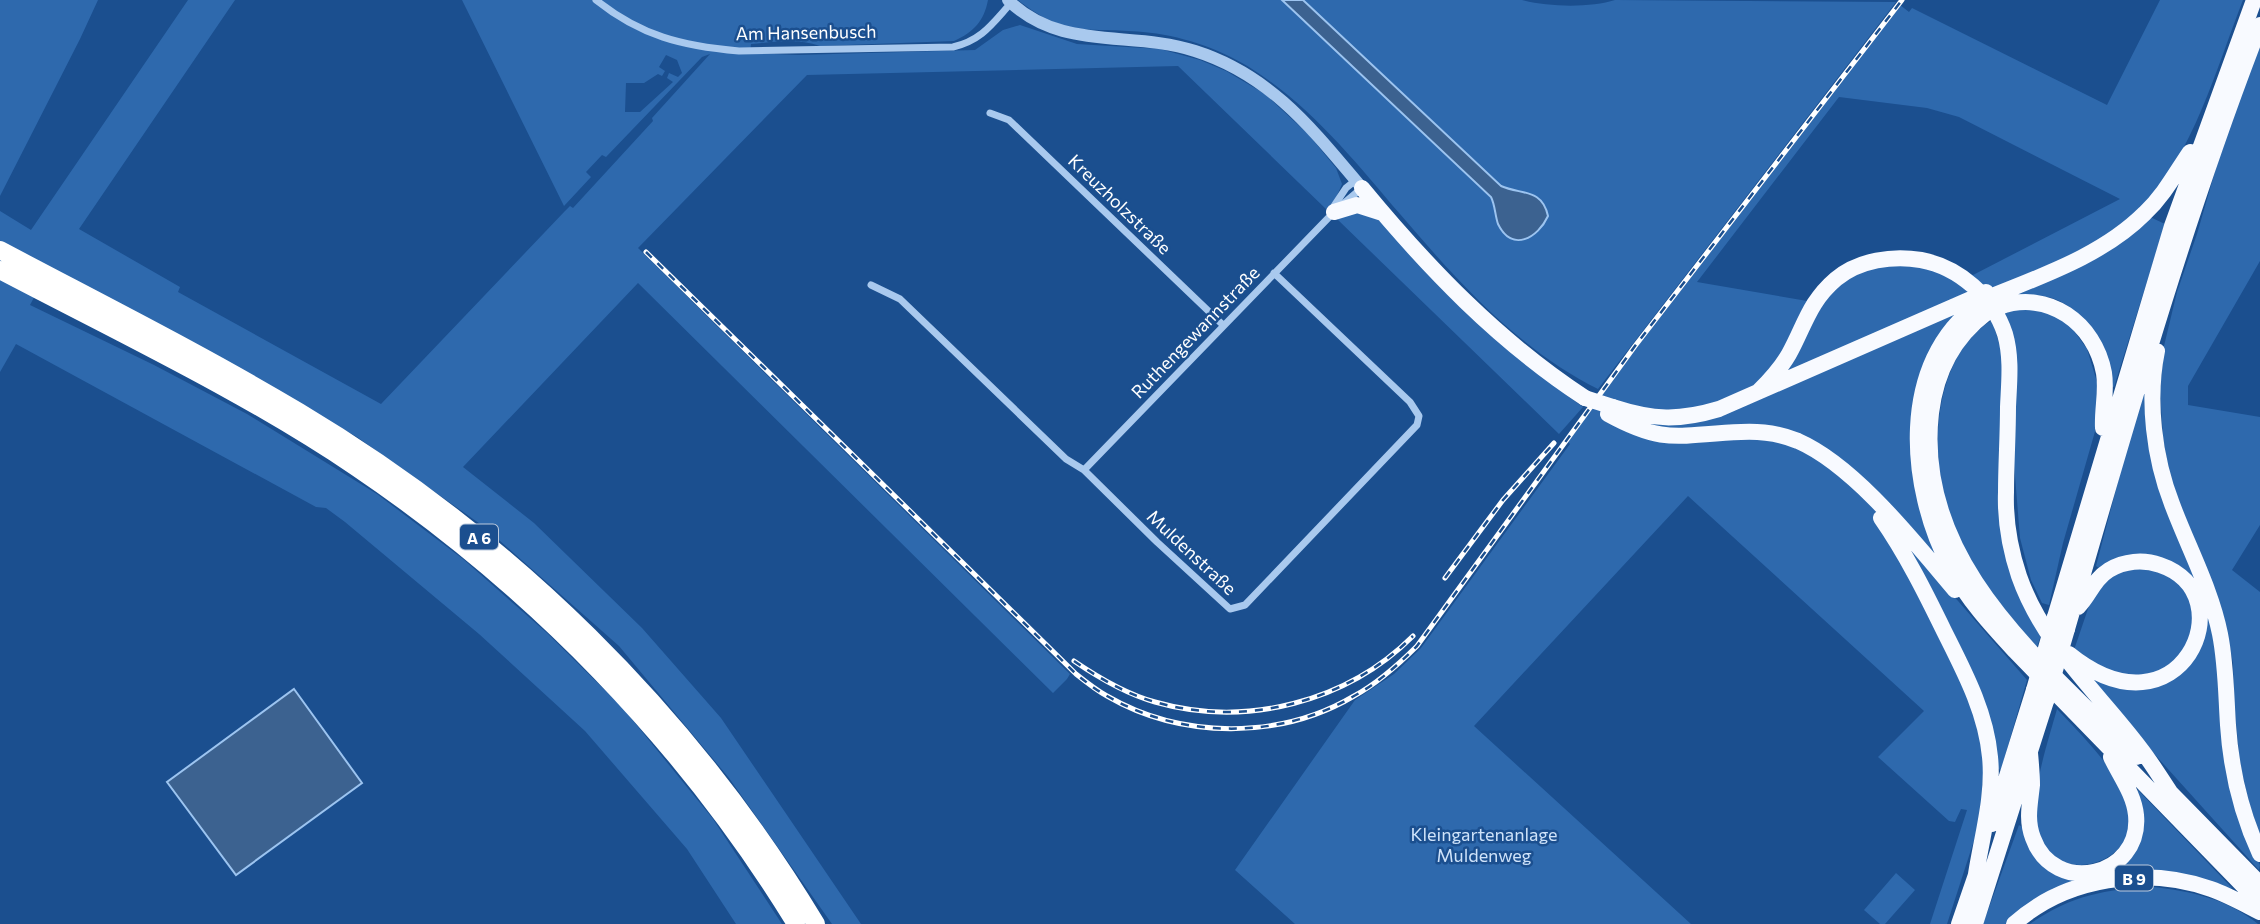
<svg xmlns="http://www.w3.org/2000/svg" width="2260" height="924" font-family="Commissioner,sans-serif">
<rect width="100%" height="100%" fill="#1b4f8f"/>
<path fill="#2e69ad" fill-rule="evenodd" d="M0,0H98L80,39L0,196Z
M188,0H235L79,229L180,287L178,292L381,404L565,211L570,206L573,208L653,121L652,118L710,54L702,57L606,157L602,155L586,172L591,177L564,206L462,0H988C984,21 974,32 954,41L820,46C798,38 774,42 751,44L750,53L798,55L975,50L1003,30L1020,25L1077,44L1160,49L1200,60L1226,71L1265,94L1308,134L1336,168L1342,184L1335,200L1326,209L1178,66L807,75L638,248L1070,674L1067,679L1053,693L638,283L463,467L534,523L642,628L721,718L861,924H832L729,778L619,646L483,526L357,437L163,327L50,267L30,305L154,365L247,414L377,494L463,559L547,633L622,707L713,819L782,924H736L687,849L585,731L479,634L345,522L326,508L316,507L16,344L0,372V211L31,230ZM666,55L677,60L682,73L678,77L669,73L667,78L673,82L640,112H625L626,83H644L658,74L662,76L665,71L659,67Z
M1018,0H1282L1491,197L1498,223L1548,216C1542,188 1521,195 1501,186L1303,0H1522C1547,7 1591,8 1615,0L1896,2L1598,389C1518,349 1458,282 1400,214C1354,160 1310,105 1249,67C1218,48 1179,35 1143,32C1088,27 1066,38 1018,0Z
M2160,0H2243C2215,72 2194,151 2142,209C2104,250 2046,263 1998,287C1933,319 1914,368 1913,438C1913,450 1911,463 1913,475C1917,501 1927,527 1936,551L1924,562L2027,680L2001,770L1984,764L1979,825L1947,924H1930L1967,810L1961,809L1955,822L1949,821L1878,757L1924,711L1688,496L1474,726L1691,924H1295L1235,870L1355,700L1394,674L1421,648L1570,444L1568,442L1637,347L1900,5L1909,12L1912,8L2107,105ZM1839,97L1927,108L1959,117L2120,199L1973,275L1929,262L1851,269L1813,302L1697,282Z
M2260,42V261L2188,386V405L2260,417V525L2232,570L2260,592V836L2248,799L2240,763L2234,703L2233,663L2223,614L2170,478L2163,438L2160,390L2164,346L2177,292L2197,234L2229,123Z
M1345,211L1373,214L1566,395L1583,407L1559,434L1337,219Z
M2150,217L2165,224L2114,387L2111,386C2089,334 2082,284 2010,298L2009,296Z
M2015,310H2043L2069,324L2087,349L2097,382L2096,428L2063,543L2049,605L2042,603L2031,580L2020,538L2002,314Z
M1992,320L2003,356L1999,502L2041,635L2037,647C2004,609 1971,571 1952,524C1928,463 1930,358 1992,320Z
M2143,386L2147,387L2149,418L2210,612L2250,844L2260,865L2259,870L2085,677L2074,650L2091,600L2109,575L2096,566Z
M2057,709C2084,738 2131,782 2131,824C2131,833 2127,840 2120,847C2097,873 2051,872 2038,835C2027,802 2048,742 2057,709Z
M2138,790L2232,888L2229,891L2115,873L2129,858L2135,793Z
M2019,825L2024,828L2028,844L2089,878L2009,924H1983Z
M1896,873L1915,890L1885,924H1880L1864,910Z
M2153,887C2190,891 2228,899 2258,924H2030C2070,896 2105,889 2153,887Z"/>
<path fill="#3c6290" stroke="#9cc4f0" stroke-width="2" d="M1282,0H1303L1501,186C1521,195 1542,188 1548,216C1538,238 1512,253 1498,224C1495,215 1495,205 1491,197Z
M294,689L362,783L236,875L167,782Z"/>
<g fill="none" stroke-linecap="round" stroke-linejoin="round">
<path stroke="#a9c9ee" stroke-width="7" d="M596,0C641,36 682,46 739,51L953,47C982,40 992,24 1011,3
M990,113L1009,120L1223,325
M1343,204L1362,188
M1332,209L1346,188L1356,180
M871,285L900,299L1066,459L1084,470L1157,542L1230,609L1245,605L1417,425L1419,416L1410,402L1274,273
M1084,470L1334,212"/>
<path stroke="#a9c9ee" stroke-width="12" d="M1008,0C1061,52 1131,30 1195,51C1271,75 1313,130 1362,188"/>
<path stroke="#f8faff" stroke-width="16" d="M1362,188C1428,268 1498,341 1585,398
M1334,212L1357,205L1382,213
M1990,297C2044,275 2103,255 2145,213C2164,195 2175,174 2190,152
M1979,304C1897,362 1908,488 1950,567C1967,599 1991,625 2015,651L2260,903
M1999,307C2048,289 2095,323 2104,373C2107,392 2102,409 2103,428
M1986,313C1953,338 1936,371 1931,413C1914,563 2042,661 2136,757
M2157,351C2147,400 2154,458 2172,504C2188,547 2211,589 2220,634C2226,664 2226,694 2228,725C2231,770 2241,813 2260,854
M1759,391C1770,380 1781,368 1789,354C1805,325 1809,302 1836,279C1859,260 1893,255 1921,260C1959,267 1993,297 2005,334C2012,358 2009,383 2008,407C2008,436 2006,464 2006,492C2005,520 2010,549 2019,576C2043,645 2097,691 2140,748C2151,762 2160,777 2170,792
M1613,407C1653,420 1679,421 1719,409L1973,298
M1608,414C1666,446 1680,434 1741,432C1760,431 1781,434 1798,441C1855,466 1915,543 1955,590
M1881,518C1906,554 1925,592 1944,631C1964,671 1986,712 1990,757C1994,795 1982,836 1976,874
M2055,617L2172,226L2254,0
M2067,629C2126,426 2183,223 2260,25
M2069,654C2180,744 2247,594 2160,565C2143,559 2124,561 2109,570C2093,580 2090,595 2078,607
M2030,753C2031,764 2032,775 2032,785C2030,804 2026,820 2033,838C2054,897 2142,877 2136,815C2134,794 2120,776 2111,757
M2164,786L2260,884
M1992,824L2034,690
M1959,924L1979,866
M1975,924L2046,701
M2014,924C2066,877 2146,866 2211,889C2228,895 2244,904 2260,912"/>
<path stroke="#fff" stroke-width="18" d="M0,250C100,303 202,354 299,412C510,538 689,713 816,924
M0,270C118,332 245,392 356,467C532,586 685,742 796,924"/>
<defs>
<path id="rail" d="M646,252L1076,674C1086,682 1096,690 1107,696C1181,739 1280,740 1354,696C1378,683 1398,665 1417,646L1635,346L1902,0
M1445,578L1503,500L1554,443
M1074,661C1099,678 1126,694 1155,702C1246,728 1347,702 1413,636"/>
</defs>
<use href="#rail" stroke="#fff" stroke-width="5"/>
<use href="#rail" stroke="#1b4f8f" stroke-width="2.5" stroke-dasharray="8" stroke-linecap="butt"/>
<path stroke="#f8faff" stroke-width="16" d="M1973,298L1986,292
M1986,313L1999,307
M1585,398L1613,407
M2034,690L2055,617
M2046,701L2067,629"/>
</g>
<g text-anchor="middle" dominant-baseline="central" stroke-width="5" stroke-linejoin="round" paint-order="stroke">
<g fill="#1b4f8f" stroke="#bbcadd" stroke-width="2">
<rect x="460" y="524.5" width="38" height="25" rx="5"/>
<rect x="2115" y="865.5" width="38" height="25" rx="5"/>
</g>
<g font-size="16" font-weight="bold" fill="#fff">
<text x="479" y="537">A 6</text>
<text x="2134" y="878">B 9</text>
</g>
<g font-size="18" fill="#fff" stroke="#1b4f8f">
<text transform="translate(806 32) rotate(-1)">Am Hansenbusch</text>
<text transform="translate(1120 204) rotate(44)">Kreuzholzstraße</text>
<text transform="translate(1195 332) rotate(-46)">Ruthengewannstraße</text>
<text transform="translate(1192 552) rotate(43)">Muldenstraße</text>
</g>
<g font-size="18" fill="#cfe3fa" stroke="#1b4f8f">
<text x="1484" y="834">Kleingartenanlage<tspan x="1484" dy="21">Muldenweg</tspan></text>
</g>
</g>
</svg>
